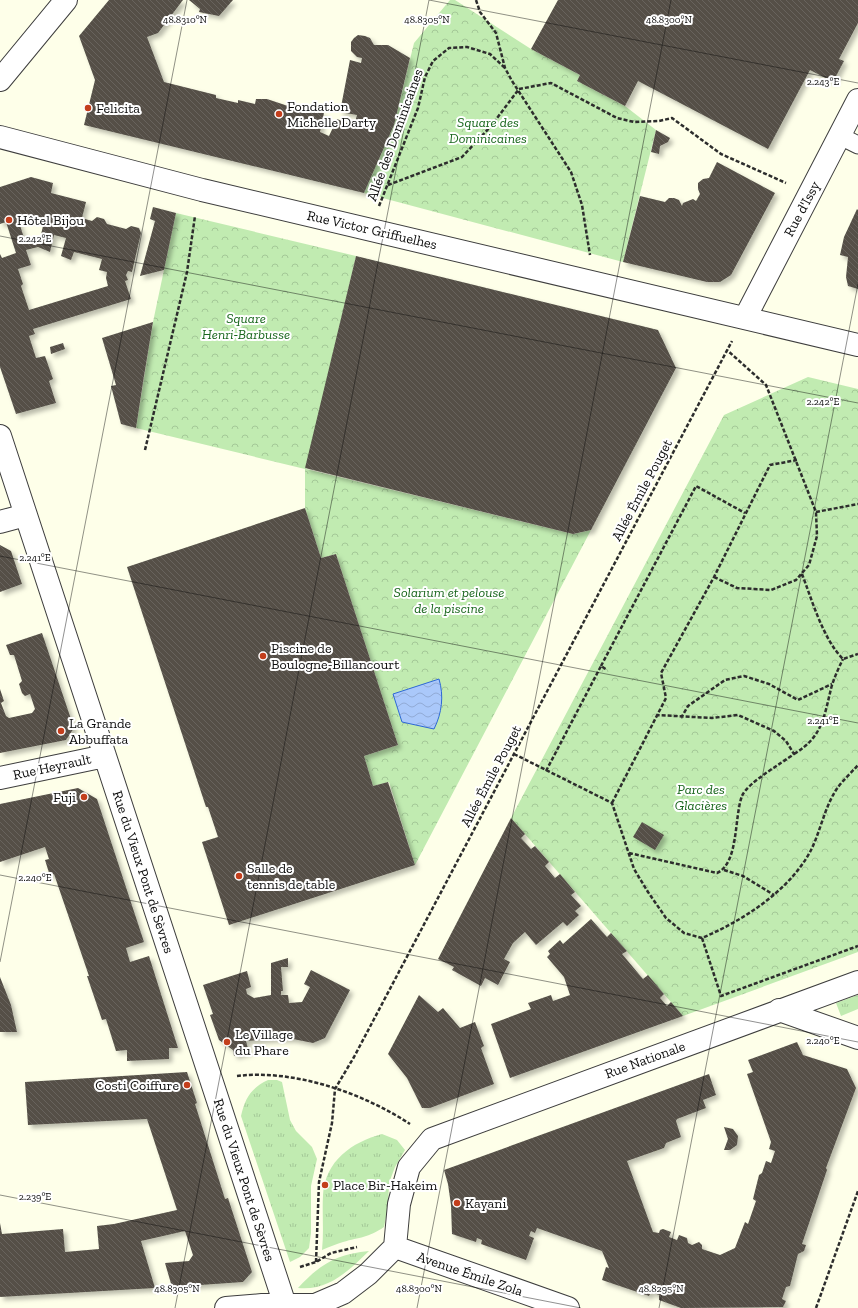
<svg xmlns="http://www.w3.org/2000/svg" width="858" height="1308" font-family="'Zilla Slab',serif">
<defs>
<pattern id="grass-tufts" width="24" height="20" patternUnits="userSpaceOnUse"><rect width="24" height="20" fill="#c1ebb1"/><path d="M3 7l-1-3M5 7V3M7 7l1-3M15 17l-1-3M17 17v-4M19 17l1-3" fill="none" stroke="#a4c897"/></pattern>
<pattern id="park-crowns" width="20" height="18" patternUnits="userSpaceOnUse"><rect width="20" height="18" fill="#c1ebb1"/><path d="M2 6a3 3 0 1 1 6 0M12 15a3 3 0 1 1 6 0" fill="none" stroke="#a4c897"/></pattern>
<pattern id="water-waves" width="16" height="10" patternUnits="userSpaceOnUse"><rect width="16" height="10" fill="#aac8fa"/><path d="M0 5q4-4 8 0t8 0" fill="none" stroke="#91aad5"/></pattern>
<pattern id="building-back-hatch" width="6" height="6" patternUnits="userSpaceOnUse"><rect width="6" height="6" fill="#545047"/><path d="M-1 5l2 2M0 0l6 6M5-1l2 2" fill="none" stroke="#68645d"/></pattern>
<filter id="shadow"><feDropShadow dx="3.5" dy="3.5" stdDeviation="2" flood-color="#0004"/></filter>
</defs>
<rect width="100%" height="100%" fill="#feffe9"/>
<path fill="url(#grass-tufts)" d="M858,995V1009L841,1016L836,1003Z
M268,1080H277L282,1082L290,1120L296,1131L312,1147L317,1159L311,1186V1233L309,1248L300,1257L290,1262L241,1116C245,1098 251,1088 268,1080Z
M382,1134L397,1140L405,1150L395,1167L389,1183L388,1207L384,1227C368,1238 360,1237 343,1242C336,1244 329,1247 322,1250C324,1232 322,1214 323,1195C325,1161 352,1142 382,1134Z
M369,1251C348,1271 329,1291 298,1288C320,1264 337,1254 369,1251Z"/>
<path fill="url(#park-crowns)" d="M450,0H455L531,49L580,75L577,81L625,106L656,130L623,262L364,193L394,125L414,43Z
M176,213L356,256L306,469L573,534L591,530L415,865L389,782L373,786L364,756L398,745L336,554L321,558L305,508V469L136,428L153,322Z
M808,377L858,389V952L683,1016L511,818L724,415Z"/>
<path fill="url(#water-waves)" stroke="#2d68d5" d="M439,679C444,696 442,713 434,729L402,722L393,694Z"/>
<path fill="url(#building-back-hatch)" fill-rule="evenodd" filter="url(#shadow)" d="M109,0H183L158,33L147,37L164,82L216,95V98L238,103V100L255,104L256,99H267L303,111L324,113L320,132L329,136L337,119L354,126L357,115L340,112L350,60L361,63L362,58L357,57L351,51V42L354,38L358,35L365,36L370,38L374,45H388L410,58L394,125L364,193L84,125L95,80L79,36Z
M189,0H233L219,16L199,12L200,9Z
M558,0H858V23L839,59L844,61L833,82L810,70L768,149L638,81L625,106L577,81L580,75L531,49Z
M656,130L670,138L668,142L660,146L659,154L651,152Z
M717,162L775,193L731,275L720,282H707L623,262L640,196L665,202L669,198H674L679,200L682,206L683,203L693,199L696,201L700,194L698,189V183L703,179L709,178Z
M31,177L53,183L51,193L86,202L82,218L92,221L97,217L104,219L107,224L111,225L126,229L131,226L139,228L141,233L132,272L128,271L126,275L128,280L125,281L131,299L33,329L35,334L29,336L36,358L45,356L53,379L49,381L56,403L16,414L0,367V254L2,258L16,253L6,222L0,224V187ZM45,217L40,239L25,241L18,219ZM54,235L66,238L61,256L71,260L74,252L102,259L99,270L107,272L106,278L108,286L29,310L21,286L23,284L18,269L31,265L26,250L38,247L50,252Z
M153,207L176,213L164,270L140,276L155,221L150,219Z
M857,209L858,210V289L848,286L846,277L848,257L840,255L844,237Z
M356,256L658,330L676,368L591,530L573,534L305,468Z
M153,322L144,376L136,428L121,424L111,386L116,385L102,338Z
M63,343L65,349L51,354L50,347Z
M305,508L321,558L336,554L398,745L364,756L373,786L388,782L415,865L229,925L202,842L218,837L208,807H206L127,567Z
M0,545L11,551L22,584L0,592Z
M42,633L74,728L66,740L0,753V689L4,701L1,703L6,716L9,718L32,713L35,709L30,694L25,696L22,693L19,684L22,681L14,655H10L6,645Z
M78,788L97,799L144,942L126,948L130,962L149,956L178,1048H169V1059L127,1061V1050L116,1051L106,1019L102,1020L87,976H89L54,874L50,876L45,860L49,859L45,847L0,862V804Z
M511,818L525,834L521,838L531,849L535,846L549,862L545,866L555,878L560,874L575,892L571,895L581,906L575,911L579,915L567,926L563,922L536,945L525,932L513,943L504,959L510,962L498,985L485,978L481,986L452,970L454,967L438,959Z
M642,822L664,835L655,850L633,837Z
M591,919L607,937L611,933L627,951L622,954L643,979L648,975L664,994L660,998L667,1006L671,1002L683,1016L510,1078L491,1024L531,1009L528,1003L551,995L553,1001L570,995L564,977L547,957L550,954L548,951L560,940L563,944Z
M288,958V967H281L283,991H281V995H288L289,1003L302,1002L310,987L304,984L311,970L350,990L325,1038L313,1043L293,1039H273L246,1041L249,1052L234,1056L233,1050L219,1040L210,1015L213,1014L203,985L247,971L251,987L246,989L247,994L254,998L271,995V963Z
M0,977L11,1005L17,1032H0Z
M419,995L438,1012L443,1008L460,1028L475,1022L484,1046L481,1048L494,1084L430,1108H422L407,1078L388,1054Z
M797,1042L803,1055L847,1069L856,1088L826,1168L827,1170L802,1244L806,1245L804,1251L798,1254L790,1286L786,1287L782,1299L786,1301L783,1307L681,1308L659,1300V1295L651,1292L649,1296L602,1280L606,1267L609,1268L602,1251L537,1228L535,1233L531,1231L529,1236L534,1238L526,1260L481,1244L482,1240L477,1238L476,1242L452,1234L451,1205L448,1184L444,1170L709,1074L716,1095L703,1100L706,1108L677,1119L676,1121L681,1137L666,1143L664,1148L627,1161L653,1232L659,1233L660,1230L663,1229L671,1232L669,1237L677,1240L679,1235L687,1238L688,1243L692,1245L699,1242L702,1245V1249L720,1255L735,1248L745,1222L748,1224L756,1201L753,1199L759,1175L762,1173L766,1161L771,1163L775,1151L769,1149L771,1142L747,1074L753,1072L748,1060Z
M187,1072L197,1103L195,1104L225,1199L228,1198L252,1272L243,1282L172,1287L165,1263L189,1261L193,1255L185,1231L141,1241L155,1288L0,1297V1223L2,1234L63,1229L65,1252L99,1249L97,1226L114,1224L177,1210L147,1119L28,1125L25,1082Z
M724,1127L733,1129L738,1136L737,1145L730,1150H724L728,1139Z"/>
<g fill="none" stroke-linecap="round" stroke-linejoin="round">
<defs>
<path id="service" d="M840,136L858,145"/>
<path id="minor" d="M0,80L66,0
M0,137L202,190L858,345
M745,318L858,100
M0,436L286,1308
M0,522L26,515
M0,778L105,756
M779,1010L858,1038
M395,1247L568,1308
M226,1308L262,1305H315L343,1293L368,1274L395,1247L399,1204L409,1167L432,1139L858,982"/>
</defs>
<use href="#service" stroke="#3e3e3e" stroke-width="19"/>
<use href="#minor" stroke="#3e3e3e" stroke-width="24"/>
<path stroke="#2d2d2d" stroke-width="2.5" stroke-dasharray="4 2" stroke-linecap="butt" d="M476,0L480,12L496,33L505,68L512,81L571,172L582,205L590,255
M519,89L551,83L617,118L634,122L659,121L672,118L721,154L786,183
M388,185L462,157L491,126L519,89
M379,206L418,108L425,77L433,61L449,48L467,47L490,54L505,68
M145,450L187,272L195,216
M816,512L858,504
M802,574C812,600 823,639 843,659L858,654
M714,577L737,588L771,590L796,580L809,565L817,536L816,512L766,385L727,350
M601,666L696,486L745,513
M681,718L688,706L725,680L744,676L769,684L798,700L832,684
M514,754L612,803L634,869L648,892L666,918L684,933L702,938C742,921 788,892 810,852C820,833 824,809 836,790C842,781 851,773 858,765
M794,754C824,736 824,715 832,685C835,676 839,667 843,659
M546,771L601,666L607,670
M612,803L666,698L661,673L714,577L770,465L797,460
M629,853L717,873C739,863 734,817 742,796C747,783 782,763 794,754L786,741L774,731L738,715L712,718L657,715
M724,870L743,876L774,895
M702,938L721,996L858,946
M237,1076C294,1069 363,1093 410,1124
M316,1262L319,1182L332,1123L335,1089L354,1057L732,341
M300,1267L316,1262L331,1253L357,1247
M816,1308L858,1191"/>
<use href="#service" stroke="#fff" stroke-width="17"/>
<use href="#minor" stroke="#fff" stroke-width="22"/>
</g>
<path fill="none" stroke="#0b0b0b" stroke-width="1" stroke-opacity="0.45" d="M429,0L858,83M0,236L858,403M0,556L858,723M0,875L858,1042M0,962L187,0M0,1195L581,1308M175,1308L429,0M417,1308L671,0M659,1308L858,284"/>
<g fill="#c33e1c" stroke="#fff" stroke-width="1.5">
<circle cx="88" cy="108" r="4"/>
<circle cx="279" cy="114" r="4"/>
<circle cx="9" cy="220" r="4"/>
<circle cx="263" cy="656" r="4"/>
<circle cx="61" cy="731" r="4"/>
<circle cx="84" cy="797" r="4"/>
<circle cx="239" cy="876" r="4"/>
<circle cx="227" cy="1042" r="4"/>
<circle cx="187" cy="1085" r="4"/>
<circle cx="325" cy="1185" r="4"/>
<circle cx="457" cy="1203" r="4"/>
</g>
<g text-anchor="middle" dominant-baseline="central" stroke-width="4" stroke-linejoin="round" paint-order="stroke">
<g font-size="14" fill="#0b0b0b" stroke="#fff" text-anchor="start">
<text x="287" y="106">Fondation<tspan x="287" dy="16">Michelle Darty</tspan></text>
<text x="96" y="108">Felicita</text>
<text x="17" y="220">Hôtel Bijou</text>
<text x="271" y="648">Piscine de<tspan x="271" dy="16">Boulogne-Billancourt</tspan></text>
<text x="69" y="723">La Grande<tspan x="69" dy="16">Abbuffata</tspan></text>
<text x="76" y="797" text-anchor="end">Fuji</text>
<text x="247" y="868">Salle de<tspan x="247" dy="16">tennis de table</tspan></text>
<text x="235" y="1034">Le Village<tspan x="235" dy="16">du Phare</tspan></text>
<text x="179" y="1085" text-anchor="end">Costi Coiffure</text>
<text x="333" y="1185">Place Bir-Hakeim</text>
<text x="465" y="1203">Kayani</text>
</g>
<g font-size="14" font-style="italic" fill="#18661c" stroke="#fff">
<text x="488" y="122">Square des<tspan x="488" dy="16">Dominicaines</tspan></text>
<text x="246" y="318">Square<tspan x="246" dy="16">Henri-Barbusse</tspan></text>
<text x="449" y="592">Solarium et pelouse<tspan x="449" dy="16">de la piscine</tspan></text>
<text x="701" y="789">Parc des<tspan x="701" dy="16">Glacières</tspan></text>
</g>
<g font-size="14" fill="#0b0b0b" stroke="#fff">
<text transform="translate(395 135) rotate(-70)">Allée des Dominicaines</text>
<text transform="translate(802 209) rotate(-62)">Rue d'Issy</text>
<text transform="translate(372 230) rotate(13)">Rue Victor Griffuelhes</text>
<text transform="translate(642 490) rotate(-62)">Allée Émile Pouget</text>
<text transform="translate(52 767) rotate(-12)">Rue Heyrault</text>
<text transform="translate(491 776) rotate(-62)">Allée Émile Pouget</text>
<text transform="translate(143 872) rotate(72)">Rue du Vieux Pont de Sèvres</text>
<text transform="translate(645 1060) rotate(-20)">Rue Nationale</text>
<text transform="translate(244 1180) rotate(72)">Rue du Vieux Pont de Sèvres</text>
<text transform="translate(470 1274) rotate(19)">Avenue Émile Zola</text>
</g>
</g>
<g font-size="10" text-anchor="middle" fill="#0b0b0b" stroke="#fff" stroke-width="4" stroke-linejoin="round" paint-order="stroke">
<text x="185" y="23">48.8310°N</text>
<text x="427" y="23">48.8305°N</text>
<text x="669" y="23">48.8300°N</text>
<text x="823" y="85">2.243°E</text>
<text x="35" y="242">2.242°E</text>
<text x="823" y="405">2.242°E</text>
<text x="35" y="561">2.241°E</text>
<text x="823" y="724">2.241°E</text>
<text x="35" y="881">2.240°E</text>
<text x="823" y="1044">2.240°E</text>
<text x="35" y="1200">2.239°E</text>
<text x="177" y="1292">48.8305°N</text>
<text x="419" y="1292">48.8300°N</text>
<text x="661" y="1292">48.8295°N</text>
</g>
</svg>
